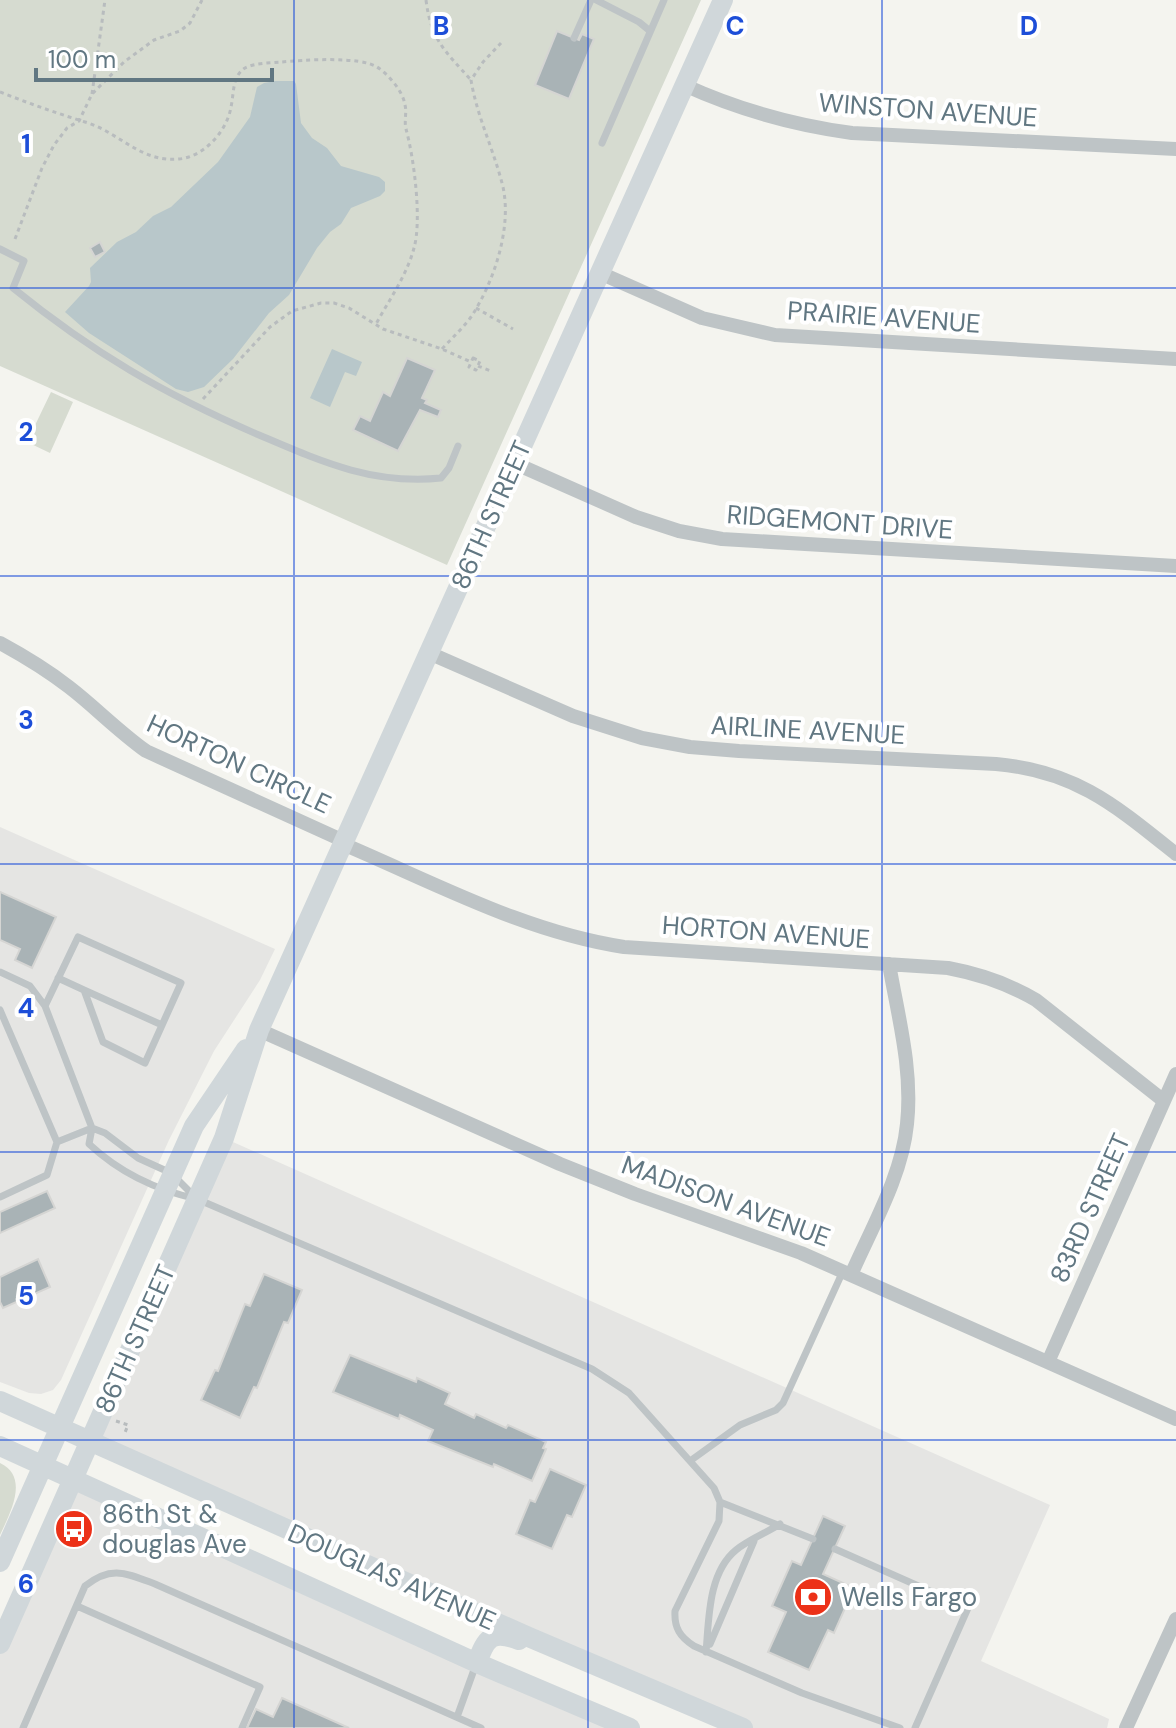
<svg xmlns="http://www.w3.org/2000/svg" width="1176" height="1728" font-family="'DM Sans',sans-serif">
<rect width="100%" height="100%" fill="#f4f4ef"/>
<path fill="#e5e5e3" d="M0,827L275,949L260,980L214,1051L169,1140L61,1380L53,1390L41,1394L29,1393L0,1382Z
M224,1138L1050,1505L981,1661L1109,1719L1107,1728H743L88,1442Z
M72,1479L630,1728H0V1644Z"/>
<path fill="#d6dbd0" d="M0,0H701L447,565L0,366Z
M51,392L73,402L50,453L27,442Z
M0,1463C30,1477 10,1513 0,1535Z"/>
<path fill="#b8c7ca" d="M275,81H294L296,84L301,123L312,138L327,148L341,166L379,177L385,182V191L380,196L351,208L341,224L330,232L317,248L289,295L269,313L233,359L204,387L188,392L176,389L89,333L65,312L89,286L91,282L90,268L117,242L136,232L153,216L171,207L218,162L250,117L257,87L264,83Z
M332,349L362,362L356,376L345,372L330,407L310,398Z"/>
<path fill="#a9b3b6" stroke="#d5d5d3" stroke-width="2" d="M557,31L579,40L582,34L594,39L569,99L535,85Z
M100,242L105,252L95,257L90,248Z
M407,358L435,370L422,398L427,400L425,403L441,410L438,417L420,410L398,451L353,430L360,416L370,421L383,392L390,396Z
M0,892L56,917L32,968L15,960L20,949L0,940Z
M47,1191L55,1208L0,1233V1212Z
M38,1259L50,1287L3,1308L0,1302V1277Z
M264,1274L302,1290L288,1323L284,1322L257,1388L254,1387L240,1418L201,1400L215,1370L218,1371L245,1304L250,1306Z
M350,1355L416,1382L417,1378L450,1393L445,1404L474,1418L476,1414L506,1428L508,1425L546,1442L543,1448L546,1449L532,1481L494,1464L493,1467L428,1441L433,1430L400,1415L399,1419L333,1392Z
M550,1469L586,1485L572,1517L567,1515L552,1549L516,1534L530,1500L535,1502Z
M823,1516L845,1526L823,1574L854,1588L834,1633L828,1630L809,1670L768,1652L786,1612L772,1606L792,1561L801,1565Z
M282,1698L349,1728H247L256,1709L273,1717Z"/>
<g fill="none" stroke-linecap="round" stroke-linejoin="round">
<path stroke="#b8bcbe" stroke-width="3" stroke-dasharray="4 4" stroke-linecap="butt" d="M426,0C431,40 445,51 471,80
M0,92C28,103 56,113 85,122C119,132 141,163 179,159C204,157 227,131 231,107C234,94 232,76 245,68C254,63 270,63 281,62C302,60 360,56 377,67C388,74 403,91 405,105C407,112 404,121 406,129C414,158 422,220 414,248C407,275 389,300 376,324
M92,94L105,0
M15,239L42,168L54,145L67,128L79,121L92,94L124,62L154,40L180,31L190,23L202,0
M476,308L513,329
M442,349C452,338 462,329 471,317C494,282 512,228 503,187C494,150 477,117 471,80L483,62L501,43
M473,358L480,361L476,370L469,367Z
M478,366L491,371
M203,399L270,327L292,311L321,303H334L349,308L383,329L442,349L471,362
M116,1421L128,1425L124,1435"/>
<path stroke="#bec4c6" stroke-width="7" d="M596,0L639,22L650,31
M574,38L591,0
M602,143L664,0
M0,249L24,261L13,288C93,353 164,394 259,435C320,461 372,485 441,478L449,468L458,446
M0,972L30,986L45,1006L92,1128L57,1142
M84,990L162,1025
M45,1006L78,937L181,983L145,1063L103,1042L84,990L58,978
M0,1010L57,1142L47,1175L0,1197
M194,1196L171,1173L138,1158L105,1133L92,1128L89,1144C120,1173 156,1190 197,1199L592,1369L629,1393L714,1488L720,1502L719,1521L675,1611C674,1628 680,1637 694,1646L802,1693L900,1728
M690,1461L740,1425L776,1410L783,1403L843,1271
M720,1502L813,1539
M835,1549L968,1608L915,1728
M77,1606L260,1687L242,1728
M710,1644L754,1541
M706,1652C709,1619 708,1573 736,1550C748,1540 766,1533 780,1524
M457,1717L475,1667
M23,1728L85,1586C111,1565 126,1573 155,1584L481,1728"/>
<path stroke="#bec4c6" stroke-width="14" d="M684,85C739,110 792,125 852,133L1176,149
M600,273L702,318L775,335L1176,359
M514,463L636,517L679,531L722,539L1176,566
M0,643C24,656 47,670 69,687C95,707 118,731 146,751L344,841
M429,653L573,716L642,738L690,747L739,751L996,764C1076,771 1116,806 1176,854
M343,844C435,883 525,932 624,947L948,968C980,974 1009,984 1036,1000L1164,1101
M259,1030L560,1164L635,1194L801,1253L1176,1419
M851,1275C872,1227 902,1176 907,1124C913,1070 898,1016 889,964
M1048,1362L1176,1074
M1126,1728L1176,1619"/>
<path stroke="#d0d7da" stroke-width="20" d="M0,1401L531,1638L743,1728
M0,1446L477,1663L630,1728
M0,1562L194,1126L246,1049
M0,1644L224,1138L259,1030L723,0
M477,1663C486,1637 492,1630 519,1640"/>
</g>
<path fill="none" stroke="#1d4ed8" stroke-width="2" stroke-opacity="0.55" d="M294,0V1728M588,0V1728M882,0V1728M0,288H1176M0,576H1176M0,864H1176M0,1152H1176M0,1440H1176"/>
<defs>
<symbol id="bus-disc" viewBox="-11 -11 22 22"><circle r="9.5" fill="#ec3118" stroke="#fff"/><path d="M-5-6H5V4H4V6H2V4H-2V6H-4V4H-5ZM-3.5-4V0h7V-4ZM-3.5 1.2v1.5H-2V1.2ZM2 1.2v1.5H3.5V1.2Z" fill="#fff"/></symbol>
<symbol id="bank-disc" viewBox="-11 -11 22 22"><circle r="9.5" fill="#ec3118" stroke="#fff"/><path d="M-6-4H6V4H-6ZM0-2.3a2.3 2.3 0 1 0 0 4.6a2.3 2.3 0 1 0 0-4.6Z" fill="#fff"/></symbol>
</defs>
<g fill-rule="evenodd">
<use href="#bus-disc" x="52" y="1507" width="44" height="44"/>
<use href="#bank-disc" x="791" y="1575" width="44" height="44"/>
</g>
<g text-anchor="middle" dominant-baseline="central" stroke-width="8" stroke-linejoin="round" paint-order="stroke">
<g font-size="26" fill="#617782" stroke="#fff">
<text transform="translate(928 110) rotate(4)">WINSTON AVENUE</text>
<text transform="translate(884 317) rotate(4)">PRAIRIE AVENUE</text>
<text transform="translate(491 515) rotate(-66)">86TH STREET</text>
<text transform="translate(840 522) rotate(4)">RIDGEMONT DRIVE</text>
<text transform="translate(808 730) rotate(3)">AIRLINE AVENUE</text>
<text transform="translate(239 764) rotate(25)">HORTON CIRCLE</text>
<text transform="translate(766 932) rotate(4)">HORTON AVENUE</text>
<text transform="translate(726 1201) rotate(20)">MADISON AVENUE</text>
<text transform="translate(1090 1208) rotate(-66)">83RD STREET</text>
<text transform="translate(135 1339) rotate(-66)">86TH STREET</text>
<text transform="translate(392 1577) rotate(24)">DOUGLAS AVENUE</text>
</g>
<g font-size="26" fill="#617782" stroke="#fff" text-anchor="start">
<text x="102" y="1514">86th St &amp;<tspan x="102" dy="30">douglas Ave</tspan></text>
<text x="841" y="1597">Wells Fargo</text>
</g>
</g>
<g font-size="26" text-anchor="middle" font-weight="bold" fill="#1d4ed8" stroke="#fff" stroke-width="8" stroke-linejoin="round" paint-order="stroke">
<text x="441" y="35">B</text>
<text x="735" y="35">C</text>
<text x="1029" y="35">D</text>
<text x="26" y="153">1</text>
<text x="26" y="441">2</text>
<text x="26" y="729">3</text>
<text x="26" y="1017">4</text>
<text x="26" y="1305">5</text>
<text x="26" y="1593">6</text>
</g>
<path d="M36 68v12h236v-12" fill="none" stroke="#617782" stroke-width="4"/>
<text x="48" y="68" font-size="24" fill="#617782" stroke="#ffffff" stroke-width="6" paint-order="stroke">100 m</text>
</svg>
